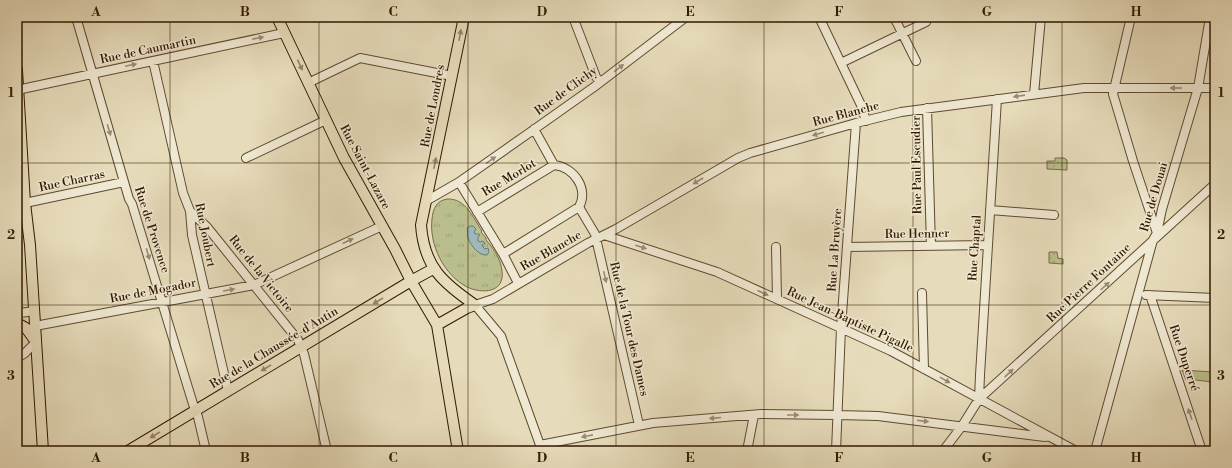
<svg xmlns="http://www.w3.org/2000/svg" width="1232" height="468" font-family="'Libre Bodoni',serif">
<defs>
<pattern id="grass-dots" width="8" height="8" patternUnits="userSpaceOnUse"><rect width="8" height="8" fill="#babe8c"/><path d="M2 2h.1M6 6h.1" fill="none" stroke="#a0a377" stroke-width="1.8" stroke-linecap="round"/></pattern>
<pattern id="park-tufts" width="24" height="20" patternUnits="userSpaceOnUse"><rect width="24" height="20" fill="#babe8c"/><path d="M3 7l-1-3M5 7V3M7 7l1-3M15 17l-1-3M17 17v-4M19 17l1-3" fill="none" stroke="#a0a377"/></pattern>
</defs>
<rect width="100%" height="100%" fill="#e6dbba"/>
<filter id="stains"><feTurbulence type="fractalNoise" baseFrequency=".005" numOctaves="4"/><feColorMatrix values="0 0 0 0 .2 0 0 0 0 .09 0 0 0 0 .02 0 0 0 .5 -.17"/></filter>
<radialGradient id="worn" r=".72"><stop offset=".6" stop-color="#630" stop-opacity="0"/><stop offset="1" stop-color="#630" stop-opacity=".3"/></radialGradient>
<path fill="url(#grass-dots)" stroke="#766c46" d="M1055,158H1064L1067,160V170L1047,169V161H1055Z
M1049,252H1057L1058,258L1063,259V264L1049,263Z"/>
<path fill="url(#park-tufts)" stroke="#766c46" d="M447,199C466,198 473,218 482,231L481,232L486,238V240C488,242 489,244 491,246C496,253 501,261 502,271C505,293 482,294 467,287C444,275 429,245 432,219C433,209 436,201 447,199Z"/>
<path fill="#babe8c" stroke="#766c46" d="M1182,370L1213,372L1212,382L1196,380H1186Z"/>
<path fill="#9cb8bb" stroke="#727870" d="M470,226H473L476,229L474,232L475,234H479L480,235L478,237V241L480,242L483,241L485,243L482,245L483,247L485,249L488,248C489,250 489,253 487,255C479,256 471,246 468,238C467,235 468,232 467,228Z"/>
<g fill="none" stroke-linecap="round" stroke-linejoin="round">
<defs>
<path id="minor" d="M76,17L129,199L132,204L193,404L198,417L206,451
M573,17L596,77L600,82
M819,17L861,105L866,121
M894,17L916,61
M1131,17L1113,94L1133,161L1157,233
M153,61L183,193L190,211L192,235L228,391
M841,63L926,22
M308,83L360,58L452,76
M17,90L284,33
M1034,94L1041,17
M927,108L931,246
M534,129L554,165C574,167 589,189 579,207L595,234L639,425
M246,158L326,120
M459,182L503,254L518,283
M426,201L459,182L529,133L594,87L686,17
M25,203L124,182
M990,210L1054,215
M190,211L207,227L298,340L304,354L327,451
M477,212L554,165
M604,235L717,272L834,325L891,351L1076,451
M776,247L777,299
M847,247L987,245
M503,254L579,207
M922,293L924,369
M1146,295L1215,298
M1150,295L1202,451
M17,316L20,313L34,311
M35,326L254,285L382,226
M17,358L25,353L36,342
M979,399L980,375L997,99
M540,445L653,423L761,414L837,415L878,416L1045,437
M541,451L540,445L501,336L475,305L493,299L588,243L616,229L738,158L750,153L856,123L901,112L1084,88H1215
M747,451L754,415
M836,451L841,328L856,123
M943,451L962,426L979,399L1215,184
M1095,451L1153,240L1157,233L1162,209L1198,88L1210,17"/>
<path id="major" d="M277,17L344,158L395,249L411,281L437,325L458,451
M464,17L421,225C424,267 443,283 475,305
M17,70L25,203L30,245L43,451
M17,323L26,328L36,342
M437,325L467,308L475,305
M128,451L411,281L433,269"/>
</defs>
<use href="#minor" stroke="#5f4a2e" stroke-width="10"/>
<use href="#major" stroke="#321900" stroke-width="12"/>
<use href="#minor" stroke="#efe8d2" stroke-width="8"/>
<use href="#major" stroke="#e6dbba" stroke-width="10"/>
</g>
<defs><path id="oneway-solid" d="M-6-.8H1V-3.2L6.5 0L1 3.2V.8H-6Z"/></defs>
<g fill="#958466">
<use href="#oneway-solid" transform="translate(460 35) rotate(-79)"/>
<use href="#oneway-solid" transform="translate(300 65) rotate(65)"/>
<use href="#oneway-solid" transform="translate(435 163) rotate(-79)"/>
<use href="#oneway-solid" transform="translate(378 301) rotate(149)"/>
<use href="#oneway-solid" transform="translate(266 368) rotate(149)"/>
<use href="#oneway-solid" transform="translate(155 435) rotate(149)"/>
</g>
<g fill="#9a8b74">
<use href="#oneway-solid" transform="translate(258 38) rotate(-12)"/>
<use href="#oneway-solid" transform="translate(131 65) rotate(-12)"/>
<use href="#oneway-solid" transform="translate(619 68) rotate(-37)"/>
<use href="#oneway-solid" transform="translate(1176 88) rotate(-180)"/>
<use href="#oneway-solid" transform="translate(1019 96) rotate(172)"/>
<use href="#oneway-solid" transform="translate(109 130) rotate(74)"/>
<use href="#oneway-solid" transform="translate(818 134) rotate(164)"/>
<use href="#oneway-solid" transform="translate(491 160) rotate(-35)"/>
<use href="#oneway-solid" transform="translate(698 181) rotate(150)"/>
<use href="#oneway-solid" transform="translate(348 241) rotate(-25)"/>
<use href="#oneway-solid" transform="translate(641 247) rotate(18)"/>
<use href="#oneway-solid" transform="translate(148 254) rotate(73)"/>
<use href="#oneway-solid" transform="translate(605 277) rotate(77)"/>
<use href="#oneway-solid" transform="translate(1105 286) rotate(-42)"/>
<use href="#oneway-solid" transform="translate(229 290) rotate(-10)"/>
<use href="#oneway-solid" transform="translate(763 293) rotate(24)"/>
<use href="#oneway-solid" transform="translate(1009 373) rotate(-43)"/>
<use href="#oneway-solid" transform="translate(945 380) rotate(29)"/>
<use href="#oneway-solid" transform="translate(1190 414) rotate(-109)"/>
<use href="#oneway-solid" transform="translate(793 415)"/>
<use href="#oneway-solid" transform="translate(715 418) rotate(175)"/>
<use href="#oneway-solid" transform="translate(923 421) rotate(7)"/>
<use href="#oneway-solid" transform="translate(587 436) rotate(169)"/>
</g>
<path fill="none" stroke="#321900" stroke-width="1" stroke-opacity="0.55" d="M170,17V451M319,17V451M468,17V451M616,17V451M764,17V451M913,17V451M1062,17V451M17,163H1215M17,305H1215"/>
<g text-anchor="middle" dominant-baseline="central" stroke-width="3" stroke-linejoin="round" paint-order="stroke">
<g font-size="12" fill="#321900" stroke="#efe8d2">
<text transform="translate(148 50) rotate(-12)">Rue de Caumartin</text>
<text transform="translate(566 91) rotate(-36)">Rue de Clichy</text>
<text transform="translate(433 106) rotate(-79)">Rue de Londres</text>
<text transform="translate(846 114) rotate(-15)">Rue Blanche</text>
<text transform="translate(917 165) rotate(-91)">Rue Paul Escudier</text>
<text transform="translate(365 167) rotate(62)">Rue Saint-Lazare</text>
<text transform="translate(509 178) rotate(-31)">Rue Morlot</text>
<text transform="translate(72 181) rotate(-12)">Rue Charras</text>
<text transform="translate(1154 197) rotate(-74)">Rue de Douai</text>
<text transform="translate(152 230) rotate(72)">Rue de Provence</text>
<text transform="translate(917 234) rotate(-1)">Rue Henner</text>
<text transform="translate(205 235) rotate(79)">Rue Joubert</text>
<text transform="translate(975 248) rotate(-86)">Rue Chaptal</text>
<text transform="translate(835 250) rotate(-86)">Rue La Bruyère</text>
<text transform="translate(551 251) rotate(-30)">Rue Blanche</text>
<text transform="translate(261 274) rotate(51)">Rue de la Victoire</text>
<text transform="translate(1089 283) rotate(-43)">Rue Pierre Fontaine</text>
<text transform="translate(153 291) rotate(-11)">Rue de Mogador</text>
<text transform="translate(850 320) rotate(25)">Rue Jean-Baptiste Pigalle</text>
<text transform="translate(629 329) rotate(77)">Rue de la Tour des Dames</text>
<text transform="translate(274 348) rotate(-31)">Rue de la Chaussée-d'Antin</text>
<text transform="translate(1184 358) rotate(71)">Rue Duperré</text>
</g>
</g>
<rect width="1232" height="468" fill="none" stroke="#e6dbba" stroke-width="44"/>
<rect x="22" y="22" width="1188" height="424" fill="none" stroke="#321900" stroke-width="1.5"/>
<g font-size="13" text-anchor="middle" font-weight="bold" fill="#321900">
<text x="96" y="16">A</text>
<text x="245" y="16">B</text>
<text x="393" y="16">C</text>
<text x="542" y="16">D</text>
<text x="690" y="16">E</text>
<text x="839" y="16">F</text>
<text x="987" y="16">G</text>
<text x="1136" y="16">H</text>
<text x="11" y="97">1</text>
<text x="1221" y="97">1</text>
<text x="11" y="239">2</text>
<text x="1221" y="239">2</text>
<text x="11" y="380">3</text>
<text x="1221" y="380">3</text>
<text x="96" y="462">A</text>
<text x="245" y="462">B</text>
<text x="393" y="462">C</text>
<text x="542" y="462">D</text>
<text x="690" y="462">E</text>
<text x="839" y="462">F</text>
<text x="987" y="462">G</text>
<text x="1136" y="462">H</text>
</g>
<rect width="100%" height="100%" filter="url(#stains)"/>
<rect width="100%" height="100%" fill="url(#worn)"/>
</svg>
